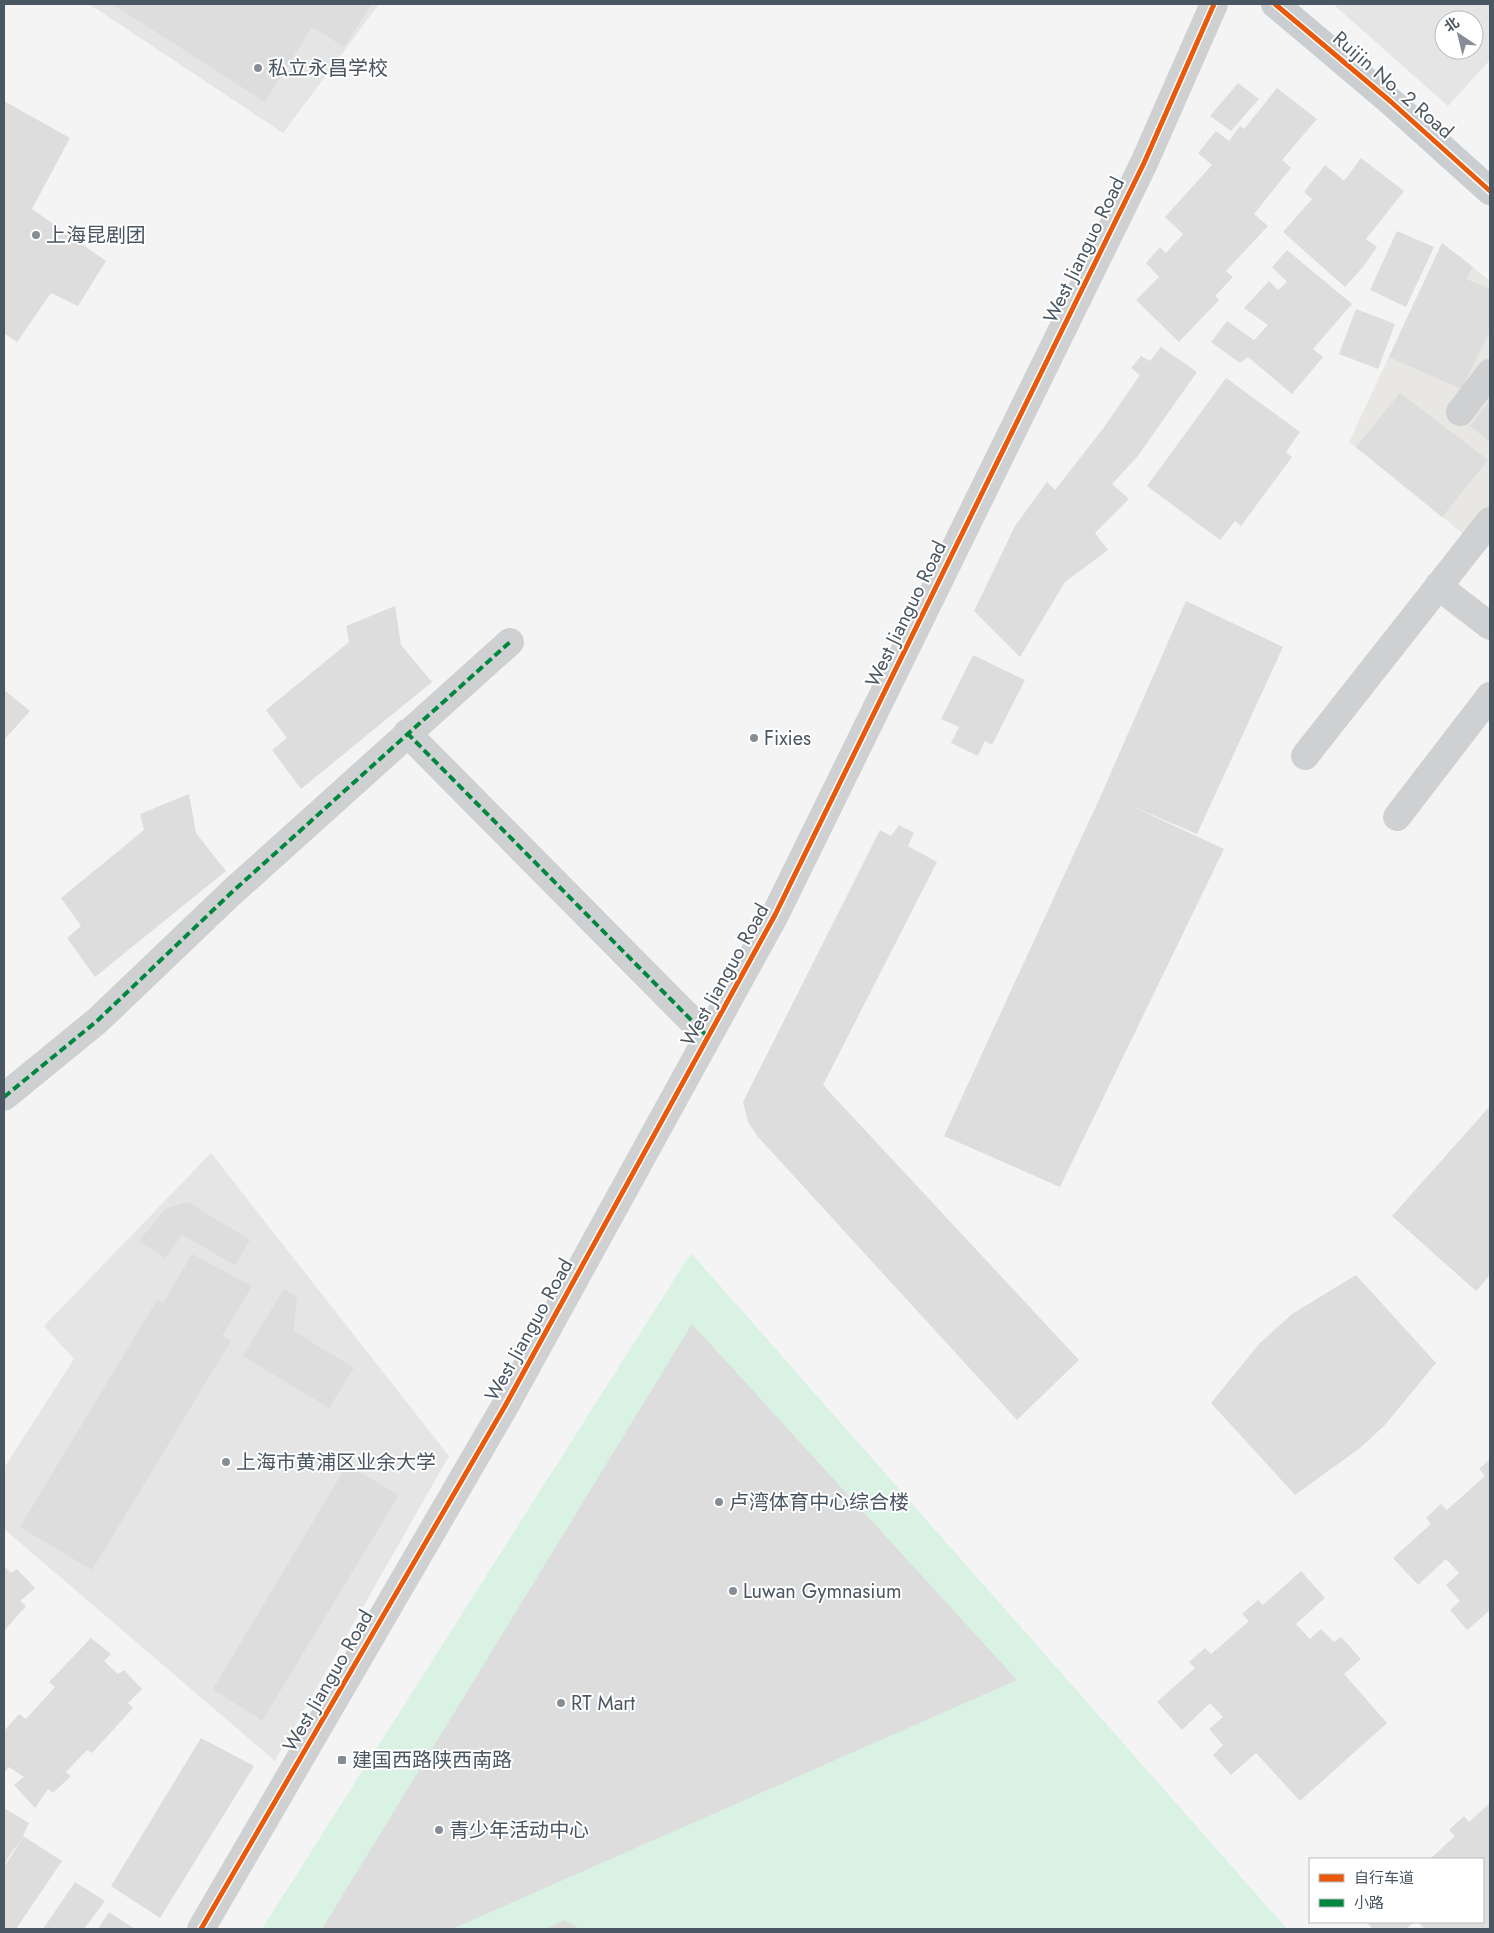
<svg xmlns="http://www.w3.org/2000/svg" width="1494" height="1933" font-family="Jost,'Noto Sans SC',sans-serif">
<rect width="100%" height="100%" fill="#f4f4f4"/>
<path fill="#e8e7e3" d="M1442,243L1490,281V506L1466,536L1349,442Z"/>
<path fill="#e6e5e6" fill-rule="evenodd" d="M89,4H379L283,133Z
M1333,4H1490V60L1448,106ZM1444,20H1474V50H1444Z
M211,1153L449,1456L275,1761L4,1529V1468L74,1359L44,1326Z"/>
<path fill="#d9f2e3" d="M691,1253L1287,1929H262Z"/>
<path fill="#ddddde" d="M112,4H371L344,47L312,27L265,102Z
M1238,83L1259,99L1231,131L1210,116Z
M1277,88L1317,119L1282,160L1291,168L1254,214L1268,226L1226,271L1233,277L1215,296L1219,300L1179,342L1136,300L1159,277L1146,263L1160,247L1166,253L1183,234L1165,217L1212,165L1198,153L1216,131L1229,141L1240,126L1244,129Z
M4,101L70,138L32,209L106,261L78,306L51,293L17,342L4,333Z
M1361,158L1404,191L1366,239L1377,247L1363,267L1345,287L1283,232L1312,199L1304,192L1325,165L1344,181Z
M1397,231L1434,247L1406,307L1370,290Z
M1442,243L1473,267L1466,279L1490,289V332L1461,389L1389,357Z
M1287,250L1352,304L1313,349L1323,357L1292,394L1248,357L1240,363L1211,342L1227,321L1254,340L1268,325L1244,308L1269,281L1278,290L1287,282L1272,267Z
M1356,309L1395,324L1378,369L1339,354Z
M1161,347L1197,372L1137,457L1112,484L1129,499L1095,533L1108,550L1065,582L1020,657L974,611L1015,526L1047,482L1055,490L1102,430L1140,375L1131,368L1141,356L1150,361Z
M1226,378L1300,432L1286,452L1292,457L1241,526L1235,521L1220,540L1147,486Z
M1400,393L1488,460L1442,517L1356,447Z
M1490,400V442L1470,426Z
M1186,601L1283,647L1197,834L1129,805L1224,849L1060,1187L944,1136L1102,793Z
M395,606L401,645L432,682L301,789L272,750L287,738L266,710L349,642L346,626Z
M973,655L1025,680L992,745L985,741L978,756L951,743L959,727L941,719Z
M4,690L30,711L4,740Z
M189,794L196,833L226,871L95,977L67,938L81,926L61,898L144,830L140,814Z
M899,825L914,833L908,846L937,862L823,1085L1079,1360L1017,1420L758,1137L748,1122L743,1102L880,830L891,836Z
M1490,1106V1275L1476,1291L1392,1216Z
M188,1202L250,1240L235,1265L182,1235L165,1258L139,1241L165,1209Z
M192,1254L252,1286L222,1336L231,1341L92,1570L20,1527L157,1300L163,1303Z
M1356,1275L1436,1363L1384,1426L1360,1448L1295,1495L1211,1403L1260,1343L1292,1314Z
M284,1289L297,1297L294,1331L354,1368L329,1408L243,1356Z
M692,1324L1017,1680L452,1929H322Z
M1490,1459V1610L1467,1630L1450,1610L1460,1601L1446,1585L1459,1573L1446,1559L1418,1585L1393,1558L1431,1524L1426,1518L1441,1504L1447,1510L1485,1476L1479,1469Z
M347,1465L399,1495L262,1721L213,1689Z
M4,1566L11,1573L17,1569L35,1588L20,1601L26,1606L4,1631Z
M1301,1571L1325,1598L1296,1624L1310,1639L1321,1629L1334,1642L1341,1637L1361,1659L1344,1674L1387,1723L1300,1801L1256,1753L1231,1775L1213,1755L1223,1745L1209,1729L1223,1717L1210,1703L1182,1730L1157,1702L1195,1668L1189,1662L1205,1648L1211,1654L1249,1621L1242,1614L1258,1600L1263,1605Z
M91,1638L111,1654L104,1661L118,1674L124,1670L142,1689L128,1703L133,1708L92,1753L87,1750L66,1772L71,1776L53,1793L48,1789L35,1808L14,1785L24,1777L9,1767L4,1772V1731L19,1714L26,1719L55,1687L49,1682Z
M201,1738L254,1766L160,1918L111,1886Z
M1490,1803V1929H1425L1418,1922H1483V1859H1430L1455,1836L1449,1830L1464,1816L1469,1822Z
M4,1808L29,1823L23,1836L62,1861L16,1929H4V1867L22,1839L11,1853L4,1866Z
M75,1882L105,1901L84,1929H43Z
M109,1912L135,1929H98Z
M564,1920L580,1929H546Z
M1366,1922H1414L1406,1929H1373Z"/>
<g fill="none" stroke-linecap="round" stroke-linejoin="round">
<path stroke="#ced0d2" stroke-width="28" d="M1460,412L1490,373
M1438,586L1490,626
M407,733L708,1037
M1305,756L1490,521
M1397,817L1490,696
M4,1097L97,1021L231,893L510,642
M201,1929L505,1406L775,915L1144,163L1214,4"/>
<path stroke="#caced1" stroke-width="28" d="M1275,4L1390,101L1490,191"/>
<path stroke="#00873e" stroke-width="4" stroke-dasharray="8 4" stroke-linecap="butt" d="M407,733L708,1037
M4,1097L97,1021L231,893L510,642"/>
<defs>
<path id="cycleway" d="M1275,4L1390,101L1490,191
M201,1929L505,1406L775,915L1144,163L1214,4"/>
</defs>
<use href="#cycleway" stroke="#fff" stroke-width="8"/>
<use href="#cycleway" stroke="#e8590c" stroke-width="5"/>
</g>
<g fill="#868d94" stroke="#fff" stroke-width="2">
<circle cx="258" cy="68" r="5"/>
<circle cx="36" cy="235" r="5"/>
<circle cx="754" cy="738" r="5"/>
<circle cx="226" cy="1462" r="5"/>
<circle cx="719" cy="1502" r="5"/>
<circle cx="733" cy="1591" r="5"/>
<circle cx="561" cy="1703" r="5"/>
<rect x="337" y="1755" width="10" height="10" rx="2.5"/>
<circle cx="439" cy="1830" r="5"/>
</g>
<g text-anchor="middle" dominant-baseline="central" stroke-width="4" stroke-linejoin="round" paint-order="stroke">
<g font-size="20" fill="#4a5661" stroke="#fff" text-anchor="start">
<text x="268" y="68">私立永昌学校</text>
<text x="46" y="235">上海昆剧团</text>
<text x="764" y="738">Fixies</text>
<text x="236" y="1462">上海市黄浦区业余大学</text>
<text x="729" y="1502">卢湾体育中心综合楼</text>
<text x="743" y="1591">Luwan Gymnasium</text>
<text x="571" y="1703">RT Mart</text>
<text x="352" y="1760">建国西路陕西南路</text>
<text x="449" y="1830">青少年活动中心</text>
</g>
<g font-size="20" fill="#4a5661" stroke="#fff">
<text transform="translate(1393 85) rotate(41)">Ruijin No. 2 Road</text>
<text transform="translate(1084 250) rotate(-64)">West Jianguo Road</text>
<text transform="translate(906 614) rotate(-64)">West Jianguo Road</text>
<text transform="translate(725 975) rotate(-61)">West Jianguo Road</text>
<text transform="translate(529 1330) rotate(-61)">West Jianguo Road</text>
<text transform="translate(328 1681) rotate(-60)">West Jianguo Road</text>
</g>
</g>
<rect width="1494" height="1933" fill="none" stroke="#4a5661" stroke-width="10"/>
<rect x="1309" y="1858" width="175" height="65" fill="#ffffff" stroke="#b7bbc0"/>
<rect x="1319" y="1874" width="25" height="8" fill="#e8590c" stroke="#b7bbc0"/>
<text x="1354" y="1883" font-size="15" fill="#4a5661">自行车道</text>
<rect x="1319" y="1899" width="25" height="8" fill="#00873e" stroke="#b7bbc0"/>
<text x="1354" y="1908" font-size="15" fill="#4a5661">小路</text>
<g transform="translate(1459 35) rotate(325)"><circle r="24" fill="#ffffff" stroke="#b7bbc0"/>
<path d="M0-4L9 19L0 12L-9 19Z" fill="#868d94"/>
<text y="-8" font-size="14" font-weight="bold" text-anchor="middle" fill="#4a5661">北</text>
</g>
</svg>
